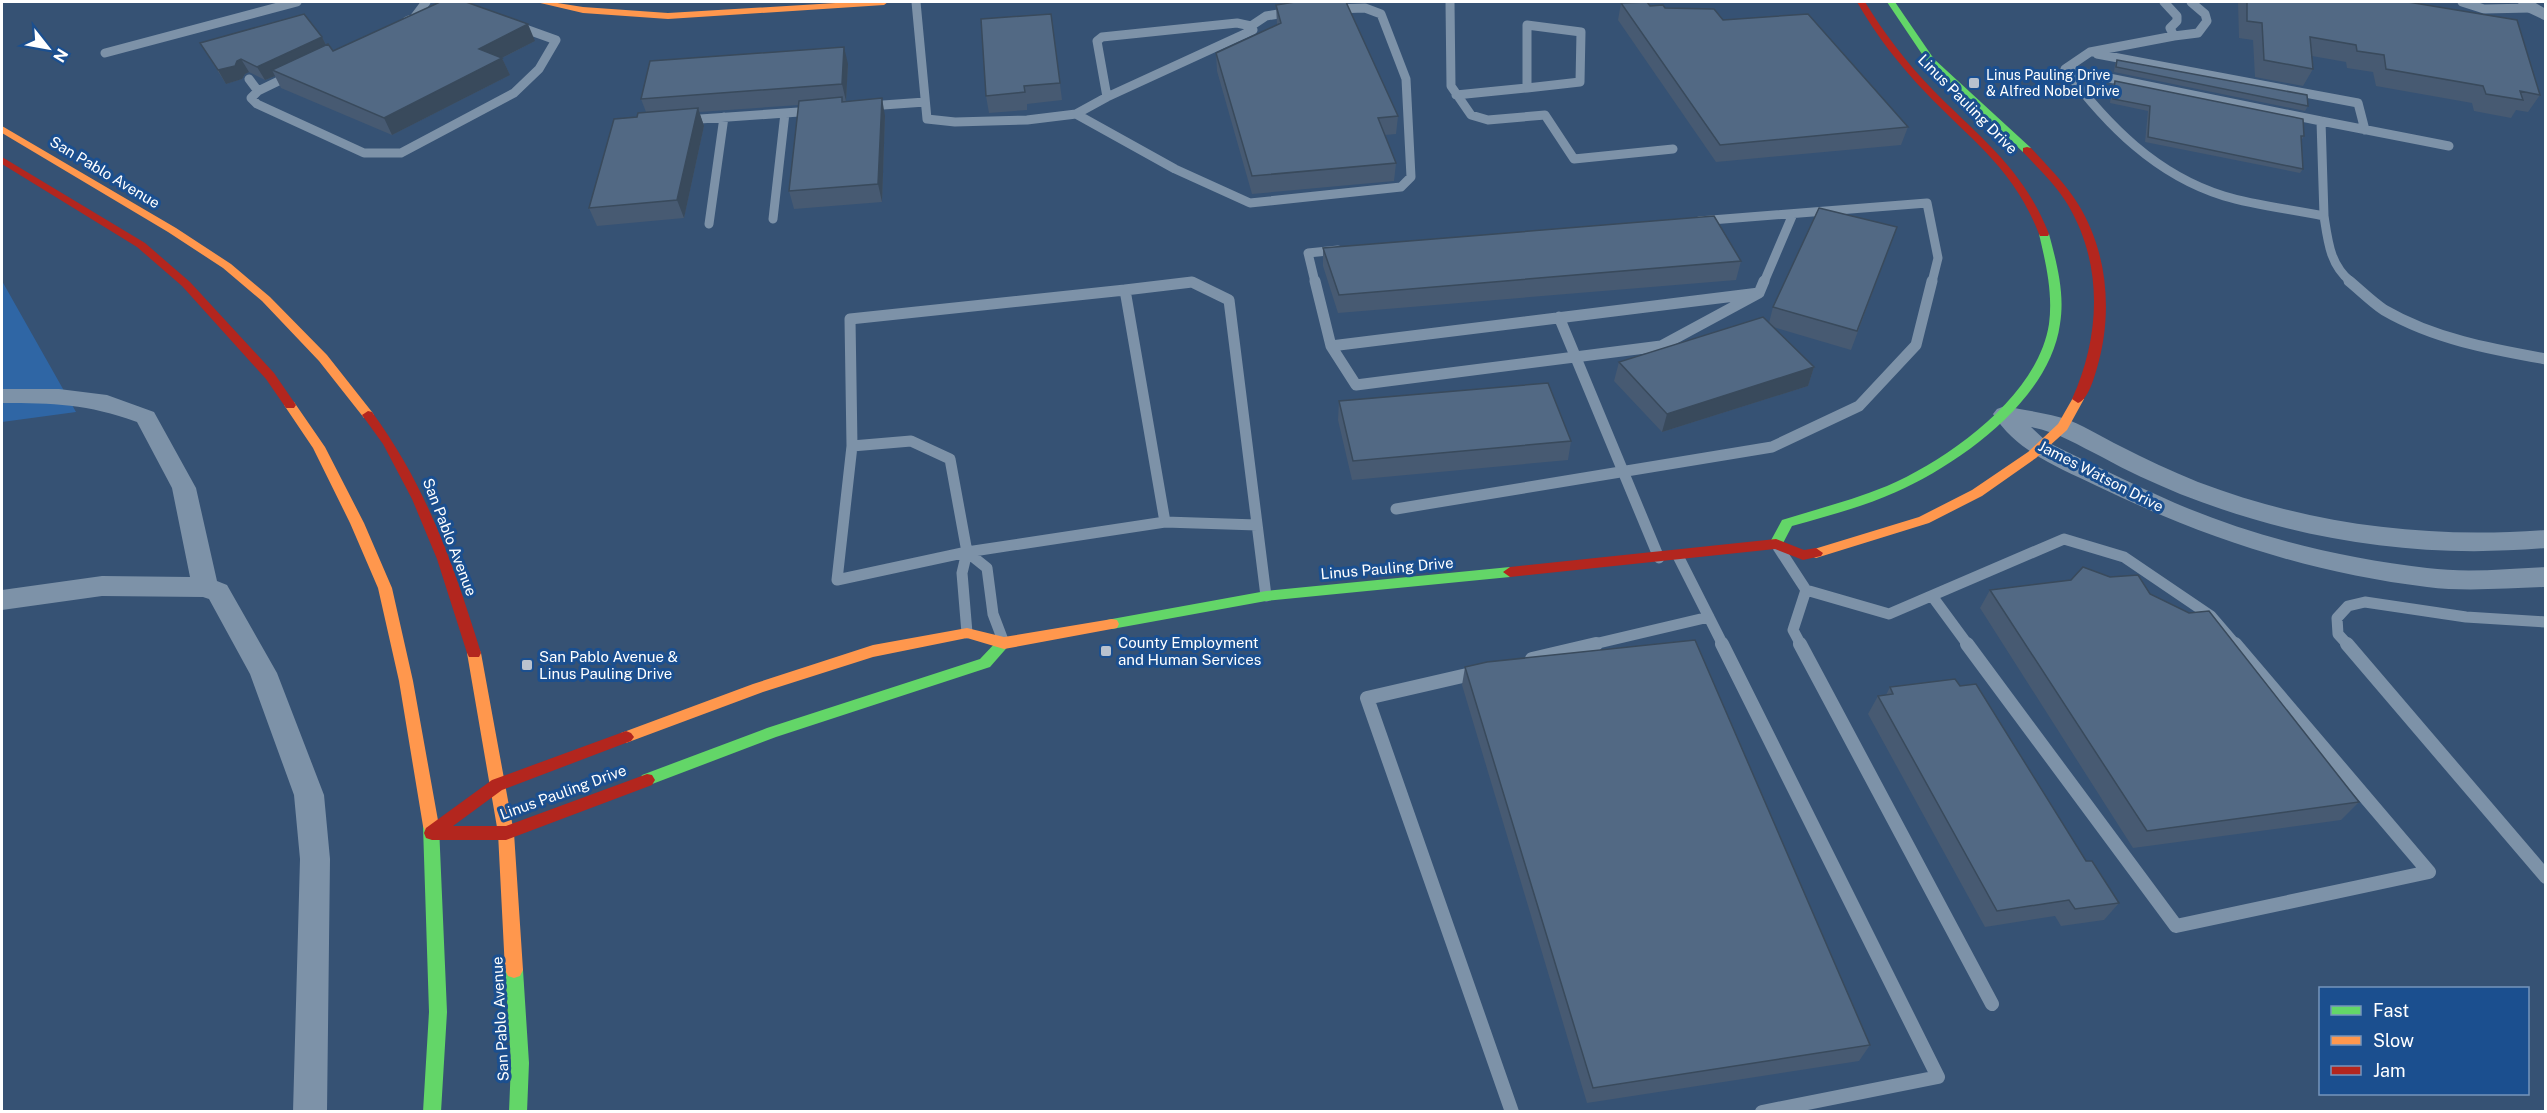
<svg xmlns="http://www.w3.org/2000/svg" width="2547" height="1113" font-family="'Public Sans',sans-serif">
<rect width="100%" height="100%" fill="#365274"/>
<path fill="#2f66a5" d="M2,280V281L76,412L2,422Z"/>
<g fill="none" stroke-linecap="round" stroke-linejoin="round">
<path stroke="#7d92a8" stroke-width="9" d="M916,2L927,119L955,122L1027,120L1076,114L1107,97L1253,30L1251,26L1266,16L1291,12
M1450,2L1451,86L1471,115L1488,120L1545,115L1574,159L1673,149
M2164,2L2177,16V21L2170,28L2174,36L2198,33L2207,21L2205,14L2191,2
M2462,2L2484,9L2531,8
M407,21L414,18L426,2
M1527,25L1581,32L1580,82L1527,88Z
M2174,36L2090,52L2065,69C2107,125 2156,175 2224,196C2257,206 2291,209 2324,216C2328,242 2330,265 2351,282
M105,53L297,2
M2097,54L2358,103L2365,130
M2065,69L2321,121L2324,216
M291,75L258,91L251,98L257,104L364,153H401L514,93L539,69L556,40L517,26
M249,79L258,91
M1456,95L1527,88
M1107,97L1097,41L1102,37L1237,23L1251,26
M869,106L925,102
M1076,114L1175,169L1250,203L1401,187L1411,177L1406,79L1381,14L1365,8L1335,9
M686,120L813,111
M2321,121L2449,146
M773,219L785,113
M1699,221L1927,203L1938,258L1932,282
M709,224L724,117
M1315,282L1308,253L1338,250
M1764,282L1793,214"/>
<path stroke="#7d92a8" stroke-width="11" d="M1315,281L1331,346
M2349,281C2360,290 2372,302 2384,310C2434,339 2490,349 2546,359
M1759,293L1764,281
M1759,293L1661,346L1356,385L1331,346Z
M1559,317L1659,558
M852,446L837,580L967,552L1165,522
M1396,509L1772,447L1859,406L1916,345L1932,281
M1257,525L1165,522L1125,290L1192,282L1229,300L1266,596
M1778,547L1806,590L1889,614L2064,539L2124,557L2211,616L2236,645
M967,552L987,568L993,614L1004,643
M1678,556L1723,645
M1932,596L1968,645
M967,633L962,573L967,552L950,459L911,441L852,446L850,319L1125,290
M1590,645L1709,617
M1801,645L1793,630L1806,590
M2348,645L2338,634L2337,618L2348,606L2365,602L2466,617L2546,622"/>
<path stroke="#7d92a8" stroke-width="14" d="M1722,644L1938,1077L1762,1112
M1800,644L1992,1004
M1967,644L2176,926L2429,872L2235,644
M2347,644L2546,877
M1532,659L1596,644
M1480,672L1367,698L1512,1112"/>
<path fill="#7d92a8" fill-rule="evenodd" d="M2517,2H2534L2546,9V21L2525,11Z
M2,389H59L107,395L154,412L196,488L217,581L227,585L277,673L324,795L330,859L327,1112H293L300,859L294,795L250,674L209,599L203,597L102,596L2,610V590L102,576L190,577L172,488L137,422C87,404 54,403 2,403Z
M2005,406C2027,411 2050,413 2071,421C2088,428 2104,438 2120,446C2145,459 2171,471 2198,482C2311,525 2426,539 2546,530V548C2418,559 2300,541 2180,494C2154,483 2127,471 2102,457C2078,445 2058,432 2031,427L2047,442C2090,463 2132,484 2175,503C2254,537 2342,558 2427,568C2466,573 2506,569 2546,567V587C2506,588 2466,592 2427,587C2310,573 2202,537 2097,486C2058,467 2017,452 1993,414L1997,409Z"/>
<path fill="#63d668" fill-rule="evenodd" d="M1887,2H1895L1934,59L2031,148V152H2023L1928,63Z
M2044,231L2049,234C2057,264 2065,294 2060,324C2050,399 1961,463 1896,492C1863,507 1827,516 1792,526L1781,547H1771L1769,544L1782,520C1817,509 1853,500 1887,486C1949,459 2038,396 2049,324C2053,293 2046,264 2039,234Z
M1510,567L1517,572L1510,577L1266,601L1112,629L1107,628L1105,624L1107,620L1112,619L1266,591Z
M1004,637L1009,639L1011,643L990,667L776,737L647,786L642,785L639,780L642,775L767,728L980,659L999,639Z
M431,819L437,821L439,826L447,1012L441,1112H423L429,1012L423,826L425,821Z
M514,962L520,964L523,970L529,1063L527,1112H509L511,1063L505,970L508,964Z"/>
<path fill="#ff974d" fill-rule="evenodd" d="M536,2H551L583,7L668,13L852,2H888L884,5L668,19L583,13Z
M2,126L176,228L231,264L270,297L327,355L372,412L374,415L372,418H364L319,361L262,301L223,268L168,232L2,133Z
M2078,395L2084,399L2067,430L2036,458L1982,496L1929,523L1816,558L1811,556L1809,553L1811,550L1919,517L1972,490L2028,452L2058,424L2074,396Z
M290,401L294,402L325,447L364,523L392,588L413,681L439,826L437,831L431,833L425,831L423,826L399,681L378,588L350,523L313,448L284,405Z
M1112,619L1117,620L1119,624L1117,628L1004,649L967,638L873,657L763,692L626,743L621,741L618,737L621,733L753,684L873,645L967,628L1004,637Z
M474,647L479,649L481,653L514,833L523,970L520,976L514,978L508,976L505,970L498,833L467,653L469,649Z"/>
<path fill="#b3261e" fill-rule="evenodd" d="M1857,2H1865C1884,33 1906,62 1932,89C1980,138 2023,168 2049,234L2048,236H2040L2039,234C2014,169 1972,141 1926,93C1899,65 1876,35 1857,2Z
M2027,147L2031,148C2047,166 2065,183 2078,204C2108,252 2113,314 2097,368C2094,378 2088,400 2078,403L2072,399C2100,337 2104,266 2068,205C2056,185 2039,169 2023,152V148Z
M2,157L145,243L190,282L274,373L296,405L294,408H286L266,379L182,286L137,247L2,164Z
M368,411L372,412C427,487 454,566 481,653L479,657H469L467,653L437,559L412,499L383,444L362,415Z
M1776,539L1804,550L1816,548L1823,553L1821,556L1803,560L1775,549L1510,577L1503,572L1510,567Z
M626,731L631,733L634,737L631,741L502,790L453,826H506L647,774L652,775L655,780L652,785L506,840H432L426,838L424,833L426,828L492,780Z"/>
</g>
<path fill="#475a72" d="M2238,2H2408L2540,95L2528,112L2516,110L2511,118L2474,111L2472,103L2376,86L2373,72L2347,68L2346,62L2312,56L2313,69L2303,86L2255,77L2253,40L2239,38Z
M1621,3L1665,8L1723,20L1908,127L1901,145L1716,162L1618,20Z
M1276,5L1398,116L1396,134L1385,135L1396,163L1394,181L1252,194L1217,71L1216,53L1277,25Z
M1051,14L1062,100L1027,104V110L989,113L986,96Z
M322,37L326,45L333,51L535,41L502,58L510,75L392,135L281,88L275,76L265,80L249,72L245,74L242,79L226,84L200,43Z
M2117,60L2308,106L2305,111L2114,72L2115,64Z
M848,64L846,101L885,116L882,202L794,209L789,191L799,105L699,112L704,126L684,218L597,226L589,208L637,117L646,112L641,99Z
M2115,81L2304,136L2301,141L2303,169L2300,173L2145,142L2148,111L2110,103L2112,86Z
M1897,227L1851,350L1773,327L1814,367L1808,386L1662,432L1614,381L1619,362L1769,323L1773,307Z
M1323,248L1741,261L1736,280L1338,313L1323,266Z
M1339,401L1571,441L1568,460L1352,480L1338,420Z
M1990,590L2150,594L2359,802L2341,820L2133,848L1980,608Z
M1465,667L1870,1045L1859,1061L1587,1103L1462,685Z
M1890,687L2086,861L2119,903L2104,920L2061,926L2055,916L1985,927L1868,714L1878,696L1886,695Z"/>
<path fill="#394a5c" d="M528,24L535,41L486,66L479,49Z
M322,37L329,51L272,70L275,76L265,80L257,67Z
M844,47L848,64L846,101L842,84Z
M502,58L510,75L392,135L384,118Z
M241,59L249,72L245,74L242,79L226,84L218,70Z
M882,98L885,116L882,202L878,184Z
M698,108L704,126L684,218L677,200Z
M1814,367L1808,386L1662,432L1667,414Z"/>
<path fill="#526984" stroke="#394a5c" stroke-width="1.5" d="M440,2H466L528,24L479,49L502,58L384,118L272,70L328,44L333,51Z
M1295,2H1346L1398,116L1378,118L1396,163L1252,176L1216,53L1281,23L1276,5Z
M1647,2L1650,6L1663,5L1665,8L1714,9L1723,20L1808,14L1908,127L1720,145L1621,3Z
M2247,2H2408L2517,20L2540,95L2520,91L2523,100L2486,94L2483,86L2386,69L2384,55L2357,51L2356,45L2310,37L2313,69L2264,60L2262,23L2247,21Z
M304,14L322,37L257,67L241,59L237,61L235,66L218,70L200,43Z
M1051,14L1060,83L1024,86L1025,92L986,96L981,19Z
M844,47L842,84L641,99L650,61Z
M2117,60L2307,95L2308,106L2116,67Z
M2115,81L2303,119L2304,136H2301L2303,169L2148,137L2150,106L2113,99Z
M842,97V102L882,98L878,184L789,191L799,101Z
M698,108L677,200L589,208L614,119L637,117L638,113Z
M1819,208L1897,227L1857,331L1773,307Z
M1714,216L1741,261L1339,295L1323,248Z
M1763,317L1814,367L1667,414L1619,362Z
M1548,383L1571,441L1353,461L1339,401Z
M2083,567L2110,577L2138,575L2150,594L2189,613L2209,611L2359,802L2147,831L1990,590L2071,580Z
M1695,640L1870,1045L1593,1088L1465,667L1487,662Z
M1955,679L1960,686L1976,684L2086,861H2092L2119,903L2075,909L2069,900L1997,911L1878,696L1893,694L1890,687Z"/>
<g fill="#b9c2ce" stroke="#1b4f8f" stroke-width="2">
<rect x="1968" y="77" width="12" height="12" rx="3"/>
<rect x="1100" y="645" width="12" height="12" rx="3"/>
<rect x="521" y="659" width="12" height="12" rx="3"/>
</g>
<g text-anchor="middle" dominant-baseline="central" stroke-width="6" stroke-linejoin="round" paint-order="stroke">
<g font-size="14" fill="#fff" stroke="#1b4f8f" text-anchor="start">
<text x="1986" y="75">Linus Pauling Drive<tspan x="1986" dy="16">&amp; Alfred Nobel Drive</tspan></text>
</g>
<g font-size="15" fill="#fff" stroke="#1b4f8f">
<text transform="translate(1968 104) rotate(45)">Linus Pauling Drive</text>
<text transform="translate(105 172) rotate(31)">San Pablo Avenue</text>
<text transform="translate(2101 476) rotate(27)">James Watson Drive</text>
<text transform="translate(450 537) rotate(69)">San Pablo Avenue</text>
<text transform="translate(1387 568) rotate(-5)">Linus Pauling Drive</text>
<text transform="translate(563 792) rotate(-20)">Linus Pauling Drive</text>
<text transform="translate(500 1019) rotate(-93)">San Pablo Avenue</text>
</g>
<g font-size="15" fill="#fff" stroke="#1b4f8f" text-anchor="start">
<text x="1118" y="642">County Employment<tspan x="1118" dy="17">and Human Services</tspan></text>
<text x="539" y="656">San Pablo Avenue &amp;<tspan x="539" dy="17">Linus Pauling Drive</tspan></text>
</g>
</g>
<rect width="2547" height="1113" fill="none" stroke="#ffffff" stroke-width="6"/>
<rect x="2319" y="987" width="210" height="108" fill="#1b4f8f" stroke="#7695bc" stroke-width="1.5"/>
<rect x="2331" y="1006" width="30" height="9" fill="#63d668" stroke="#7695bc" stroke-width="1.5"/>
<text x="2373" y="1017" font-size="18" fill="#ffffff">Fast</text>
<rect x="2331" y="1036" width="30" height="9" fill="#ff974d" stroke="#7695bc" stroke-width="1.5"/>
<text x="2373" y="1047" font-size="18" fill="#ffffff">Slow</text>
<rect x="2331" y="1066" width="30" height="9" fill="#b3261e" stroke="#7695bc" stroke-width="1.5"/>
<text x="2373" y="1077" font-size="18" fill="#ffffff">Jam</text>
<g transform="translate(48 48) rotate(121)" stroke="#1b4f8f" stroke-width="4.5" paint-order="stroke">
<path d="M0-4.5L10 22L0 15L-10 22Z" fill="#ffffff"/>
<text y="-9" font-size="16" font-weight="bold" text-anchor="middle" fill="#ffffff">N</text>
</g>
</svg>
